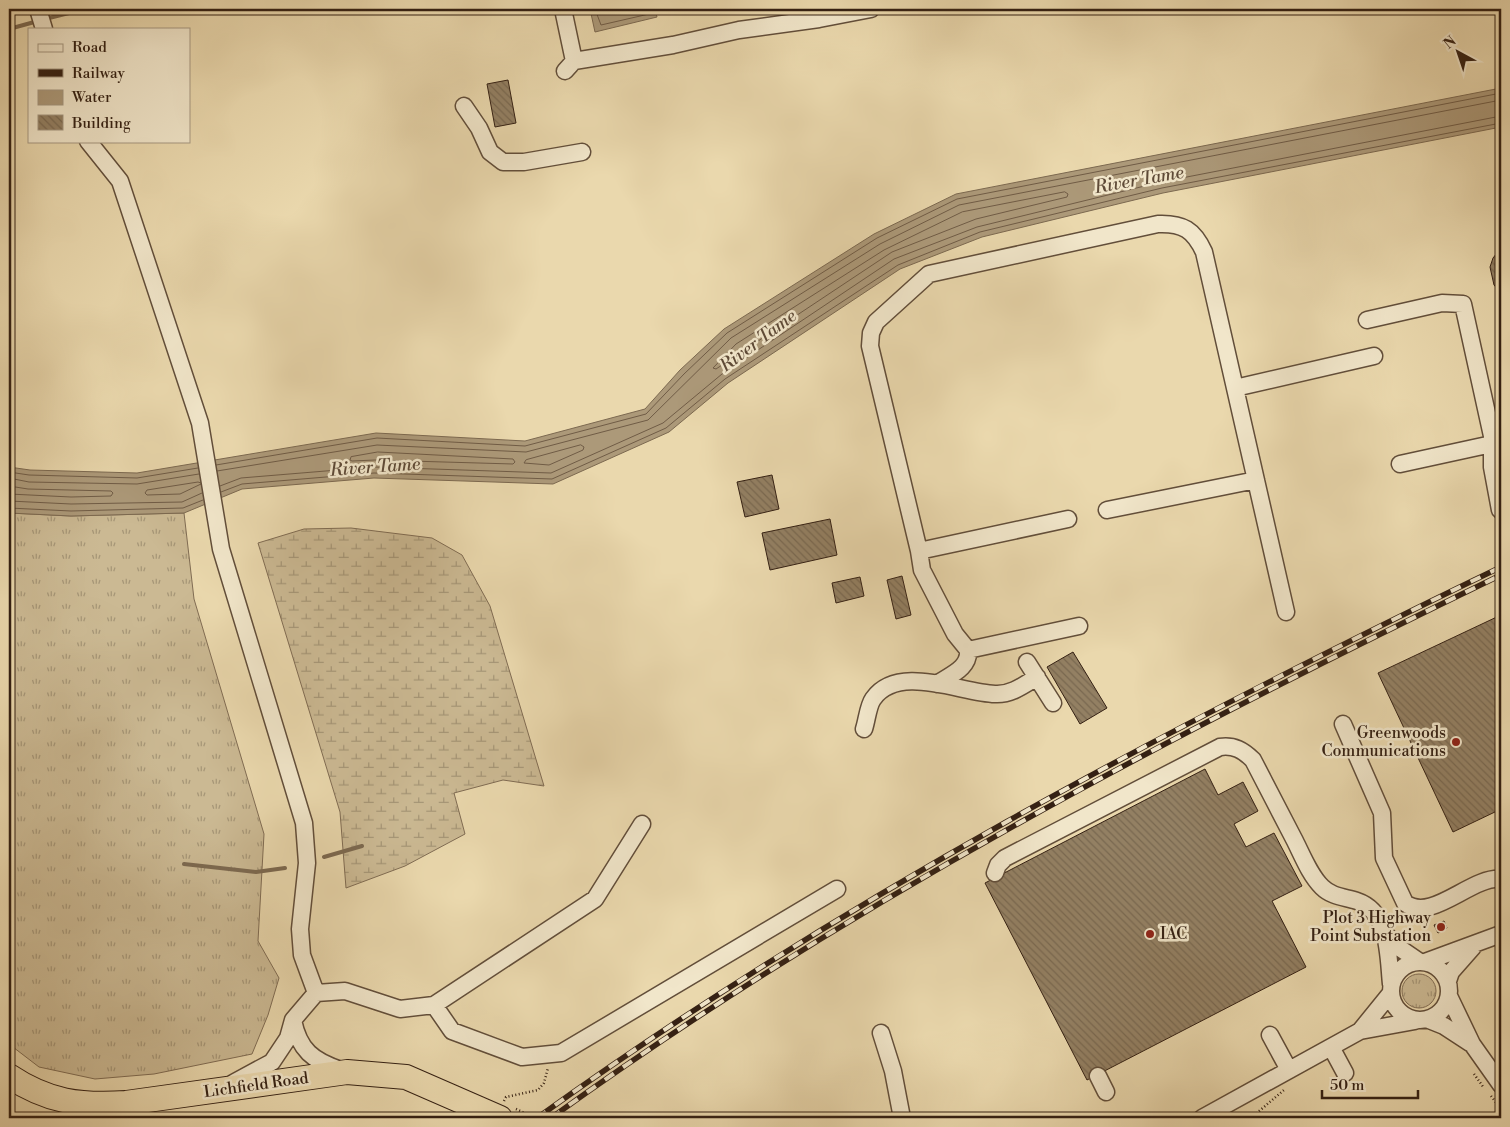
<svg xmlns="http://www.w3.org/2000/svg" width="1510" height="1127" font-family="'Libre Bodoni',serif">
<defs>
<pattern id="grass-tufts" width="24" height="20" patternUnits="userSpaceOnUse" patternTransform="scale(1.25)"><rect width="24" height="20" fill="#cbb993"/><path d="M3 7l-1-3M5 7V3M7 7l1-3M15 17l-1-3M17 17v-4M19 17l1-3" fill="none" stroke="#a69677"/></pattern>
<pattern id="wetland-marsh" width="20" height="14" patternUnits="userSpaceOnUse" patternTransform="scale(1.25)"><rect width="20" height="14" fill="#cbb993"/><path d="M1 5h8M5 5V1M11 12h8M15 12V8" fill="none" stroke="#a69677"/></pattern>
<pattern id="building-back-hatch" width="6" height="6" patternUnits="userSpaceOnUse" patternTransform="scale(1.25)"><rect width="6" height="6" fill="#938063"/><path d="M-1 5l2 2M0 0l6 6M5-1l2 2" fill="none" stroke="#796850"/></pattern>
</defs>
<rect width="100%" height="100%" fill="#ead8ad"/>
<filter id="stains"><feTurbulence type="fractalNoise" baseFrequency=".004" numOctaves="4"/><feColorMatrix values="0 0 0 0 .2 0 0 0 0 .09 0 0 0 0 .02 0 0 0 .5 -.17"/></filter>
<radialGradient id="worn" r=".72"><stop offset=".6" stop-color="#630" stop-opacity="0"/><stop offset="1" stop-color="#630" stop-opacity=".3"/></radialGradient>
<path fill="url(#grass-tufts)" stroke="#806c53" d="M9,513L71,516L184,513L194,599L264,834L258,941L279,978L268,1015L252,1054L154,1074L95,1079L39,1067L9,1044Z
M1402 991a17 17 0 1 1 34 0a17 17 0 1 1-34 0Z"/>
<path fill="url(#wetland-marsh)" stroke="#806c53" d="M351,528L432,538L462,555L490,606L544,786L503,780L454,793L465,834L405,866L346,888L340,812L258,543L304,529Z"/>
<path fill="#ac9979" stroke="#7c6950" d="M590,9H655L657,17L595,32Z
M1501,88V127L1163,193L982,237L900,269L728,383L669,432L553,484L374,478L242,489L184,513L71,516L9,513V467L30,470L137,473L376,433L525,441L645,409L680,370L724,329L874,234L956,194Z"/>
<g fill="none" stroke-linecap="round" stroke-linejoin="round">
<path stroke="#705c46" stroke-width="1" d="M595,9L601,25L649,14L651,9
M1065,192L1068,194L1067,197L976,219L892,252L716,369L713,368L736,344L884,250L962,212Z
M581,445L584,447L583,450L549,465L524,463L526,460Z
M378,452L513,459L515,462L513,464L375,460L352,461L350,460L351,457Z
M216,465L377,438L525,446L646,414L684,374L727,333L877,238L957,199L1501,93
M217,471L377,445L526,452L648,420L731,338L880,244L959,205L1501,100
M9,472L29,475L137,478L198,468
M9,478L29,482L137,484L199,474
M201,483L198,482L147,490L145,493L147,495L180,494L201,484
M9,486L28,489L111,491L113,493L111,496L71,497L9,494
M220,486L241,478L374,467L551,473L663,423L722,374L894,259L977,227L1161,182L1501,116
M221,492L242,484L374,473L552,479L666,428L725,379L898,265L980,232L1162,188L1501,123
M9,501L71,504L182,502L202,493
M9,508L71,511L183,508L203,500"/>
<path stroke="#7c6950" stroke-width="4" d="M45,19L85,9
M9,29L38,21
M324,857L362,846
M184,864L256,872L285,868"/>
</g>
<path fill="url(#building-back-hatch)" stroke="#342013" d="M508,80L516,123L495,127L487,84Z
M1501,248V293L1494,285L1490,267L1493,258Z
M772,475L779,509L745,517L737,482Z
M830,519L837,555L770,570L762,533Z
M902,576L911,615L896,619L887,580Z
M860,577L864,596L836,603L832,583Z
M1501,615V820L1497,811L1453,832L1378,673Z
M1073,652L1107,708L1080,724L1047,667Z
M1205,769L1218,795L1243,782L1258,811L1234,824L1246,847L1274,833L1302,886L1272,901L1306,967L1087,1080L985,883Z
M1444,921L1447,928L1438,933L1434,925Z"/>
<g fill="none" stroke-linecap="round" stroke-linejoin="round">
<defs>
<path id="minor" d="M38,9L44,29
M563,9L574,61
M565,71L574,61L673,45L739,30L819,19L871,9
M464,106L479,128L490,152L503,162H524L582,152
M88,141L120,181L200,423L221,549L304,823L307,863L300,929L302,955L316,993
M1367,320L1442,303L1463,304L1492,436V467L1500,510
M1235,388L1374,356
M1400,464L1501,442
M1107,510L1256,480
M1068,519L919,551L922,570L955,634L968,650L1079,626
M919,551L870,346L871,333L876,322L929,274L1158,224C1183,223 1194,230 1204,252L1286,612
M1027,662L1053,703
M937,684C950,675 970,668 968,650
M1343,724L1382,813L1384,858L1405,903C1432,923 1471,876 1501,879
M864,729C867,720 868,706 873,699C898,663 961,693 995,694C1011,695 1024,685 1037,677
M995,873L998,865L1005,858L1220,747C1234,745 1243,750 1253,760C1267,787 1281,814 1295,841C1303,857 1310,875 1322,887C1332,897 1345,897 1357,901C1390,912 1388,956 1391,984
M1385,934L1401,949L1420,962
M1391 991a29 29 0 1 1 58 0a29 29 0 1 1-58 0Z
M1425,962L1501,934
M1448,981L1451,972L1473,947
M1449,996L1472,1044L1501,1085
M434,1005L452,1031L522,1057L561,1053L837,889
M293,1020C299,1050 313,1061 341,1070
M1429,1020L1444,1026L1470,1043
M1360,1031L1390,994
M881,1033L893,1071L902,1118
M1270,1035L1289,1070
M1331,1047L1345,1073
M1098,1076L1106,1092
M233,1083L272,1062L288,1038L293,1020L316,993L345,991L400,1009L434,1005L595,899L642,824
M1202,1118L1360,1031L1415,1021"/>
<path id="highway" d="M9,1076C48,1102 80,1106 126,1103L347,1072L406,1077L500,1118"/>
</defs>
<use href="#minor" stroke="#624e3a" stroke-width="19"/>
<use href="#highway" stroke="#342013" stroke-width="26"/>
<path stroke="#342013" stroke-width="2.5" stroke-dasharray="1 2.5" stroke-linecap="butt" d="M1474,1074L1484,1088
M1491,1096L1501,1109
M504,1101L506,1097L538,1090L544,1083L548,1068
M9,1109L19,1118
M516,1109L535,1118
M1251,1118L1284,1090"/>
<use href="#minor" stroke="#f1e6ca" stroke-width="16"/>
<use href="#highway" stroke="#ead8ad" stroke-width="24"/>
<defs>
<path id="rail" d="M537,1118C838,901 1168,728 1501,567
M551,1118C847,904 1173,734 1501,575"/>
</defs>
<use href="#rail" stroke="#342013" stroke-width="5.5"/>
<use href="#rail" stroke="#f1e6ca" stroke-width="4" stroke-dasharray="11" stroke-linecap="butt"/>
</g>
<g fill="#8f2418" stroke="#f1e6ca" stroke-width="2">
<circle cx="1456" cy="742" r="5"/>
<circle cx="1441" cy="927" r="5"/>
<circle cx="1150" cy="934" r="5"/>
</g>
<g text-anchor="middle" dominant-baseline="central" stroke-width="5" stroke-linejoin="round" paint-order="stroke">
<g font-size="16" fill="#342013" stroke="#f1e6ca" text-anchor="end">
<text x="1446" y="733">Greenwoods<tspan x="1446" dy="18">Communications</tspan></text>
<text x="1431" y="918">Plot 3 Highway<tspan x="1431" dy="18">Point Substation</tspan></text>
<text x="1160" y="934" text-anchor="start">IAC</text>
</g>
<g font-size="16" fill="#342013" stroke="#f1e6ca">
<text transform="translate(256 1085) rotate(-8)">Lichfield Road</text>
</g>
<g font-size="18" font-style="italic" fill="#5e4a37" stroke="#f1e6ca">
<text transform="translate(1139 180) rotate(-10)">River Tame</text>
<text transform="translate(758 341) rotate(-37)">River Tame</text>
<text transform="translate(375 467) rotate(-4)">River Tame</text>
</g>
</g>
<rect width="1510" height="1127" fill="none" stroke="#ead8ad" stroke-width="30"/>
<rect x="10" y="10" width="1490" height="1107" fill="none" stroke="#342013" stroke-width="2.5"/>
<rect x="15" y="15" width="1480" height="1097" fill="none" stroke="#342013"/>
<rect x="28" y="28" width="162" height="115" fill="#f1e6ca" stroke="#a59781"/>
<rect x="38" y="44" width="25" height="8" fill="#f1e6ca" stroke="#a59781"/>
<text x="72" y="52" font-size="15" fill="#342013">Road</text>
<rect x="38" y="69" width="25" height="8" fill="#342013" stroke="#a59781"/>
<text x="72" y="78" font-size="15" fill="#342013">Railway</text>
<rect x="38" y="90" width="25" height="15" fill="#ac9979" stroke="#a59781"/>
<text x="72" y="102" font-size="15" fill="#342013">Water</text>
<rect x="38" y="115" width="25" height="15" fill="url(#building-back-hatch)" stroke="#a59781"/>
<text x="72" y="128" font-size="15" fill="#342013">Building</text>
<g transform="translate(1458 52) rotate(320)" stroke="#f1e6ca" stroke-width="4" paint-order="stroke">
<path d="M0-4L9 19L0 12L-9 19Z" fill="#342013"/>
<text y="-8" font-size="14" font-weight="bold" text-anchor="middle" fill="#342013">N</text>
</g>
<path d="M1322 1090v8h96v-8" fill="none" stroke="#342013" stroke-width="2.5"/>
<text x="1330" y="1090" font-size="15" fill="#342013" stroke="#f1e6ca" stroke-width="4" paint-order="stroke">50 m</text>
<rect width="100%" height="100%" filter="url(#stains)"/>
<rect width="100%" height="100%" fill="url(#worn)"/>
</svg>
